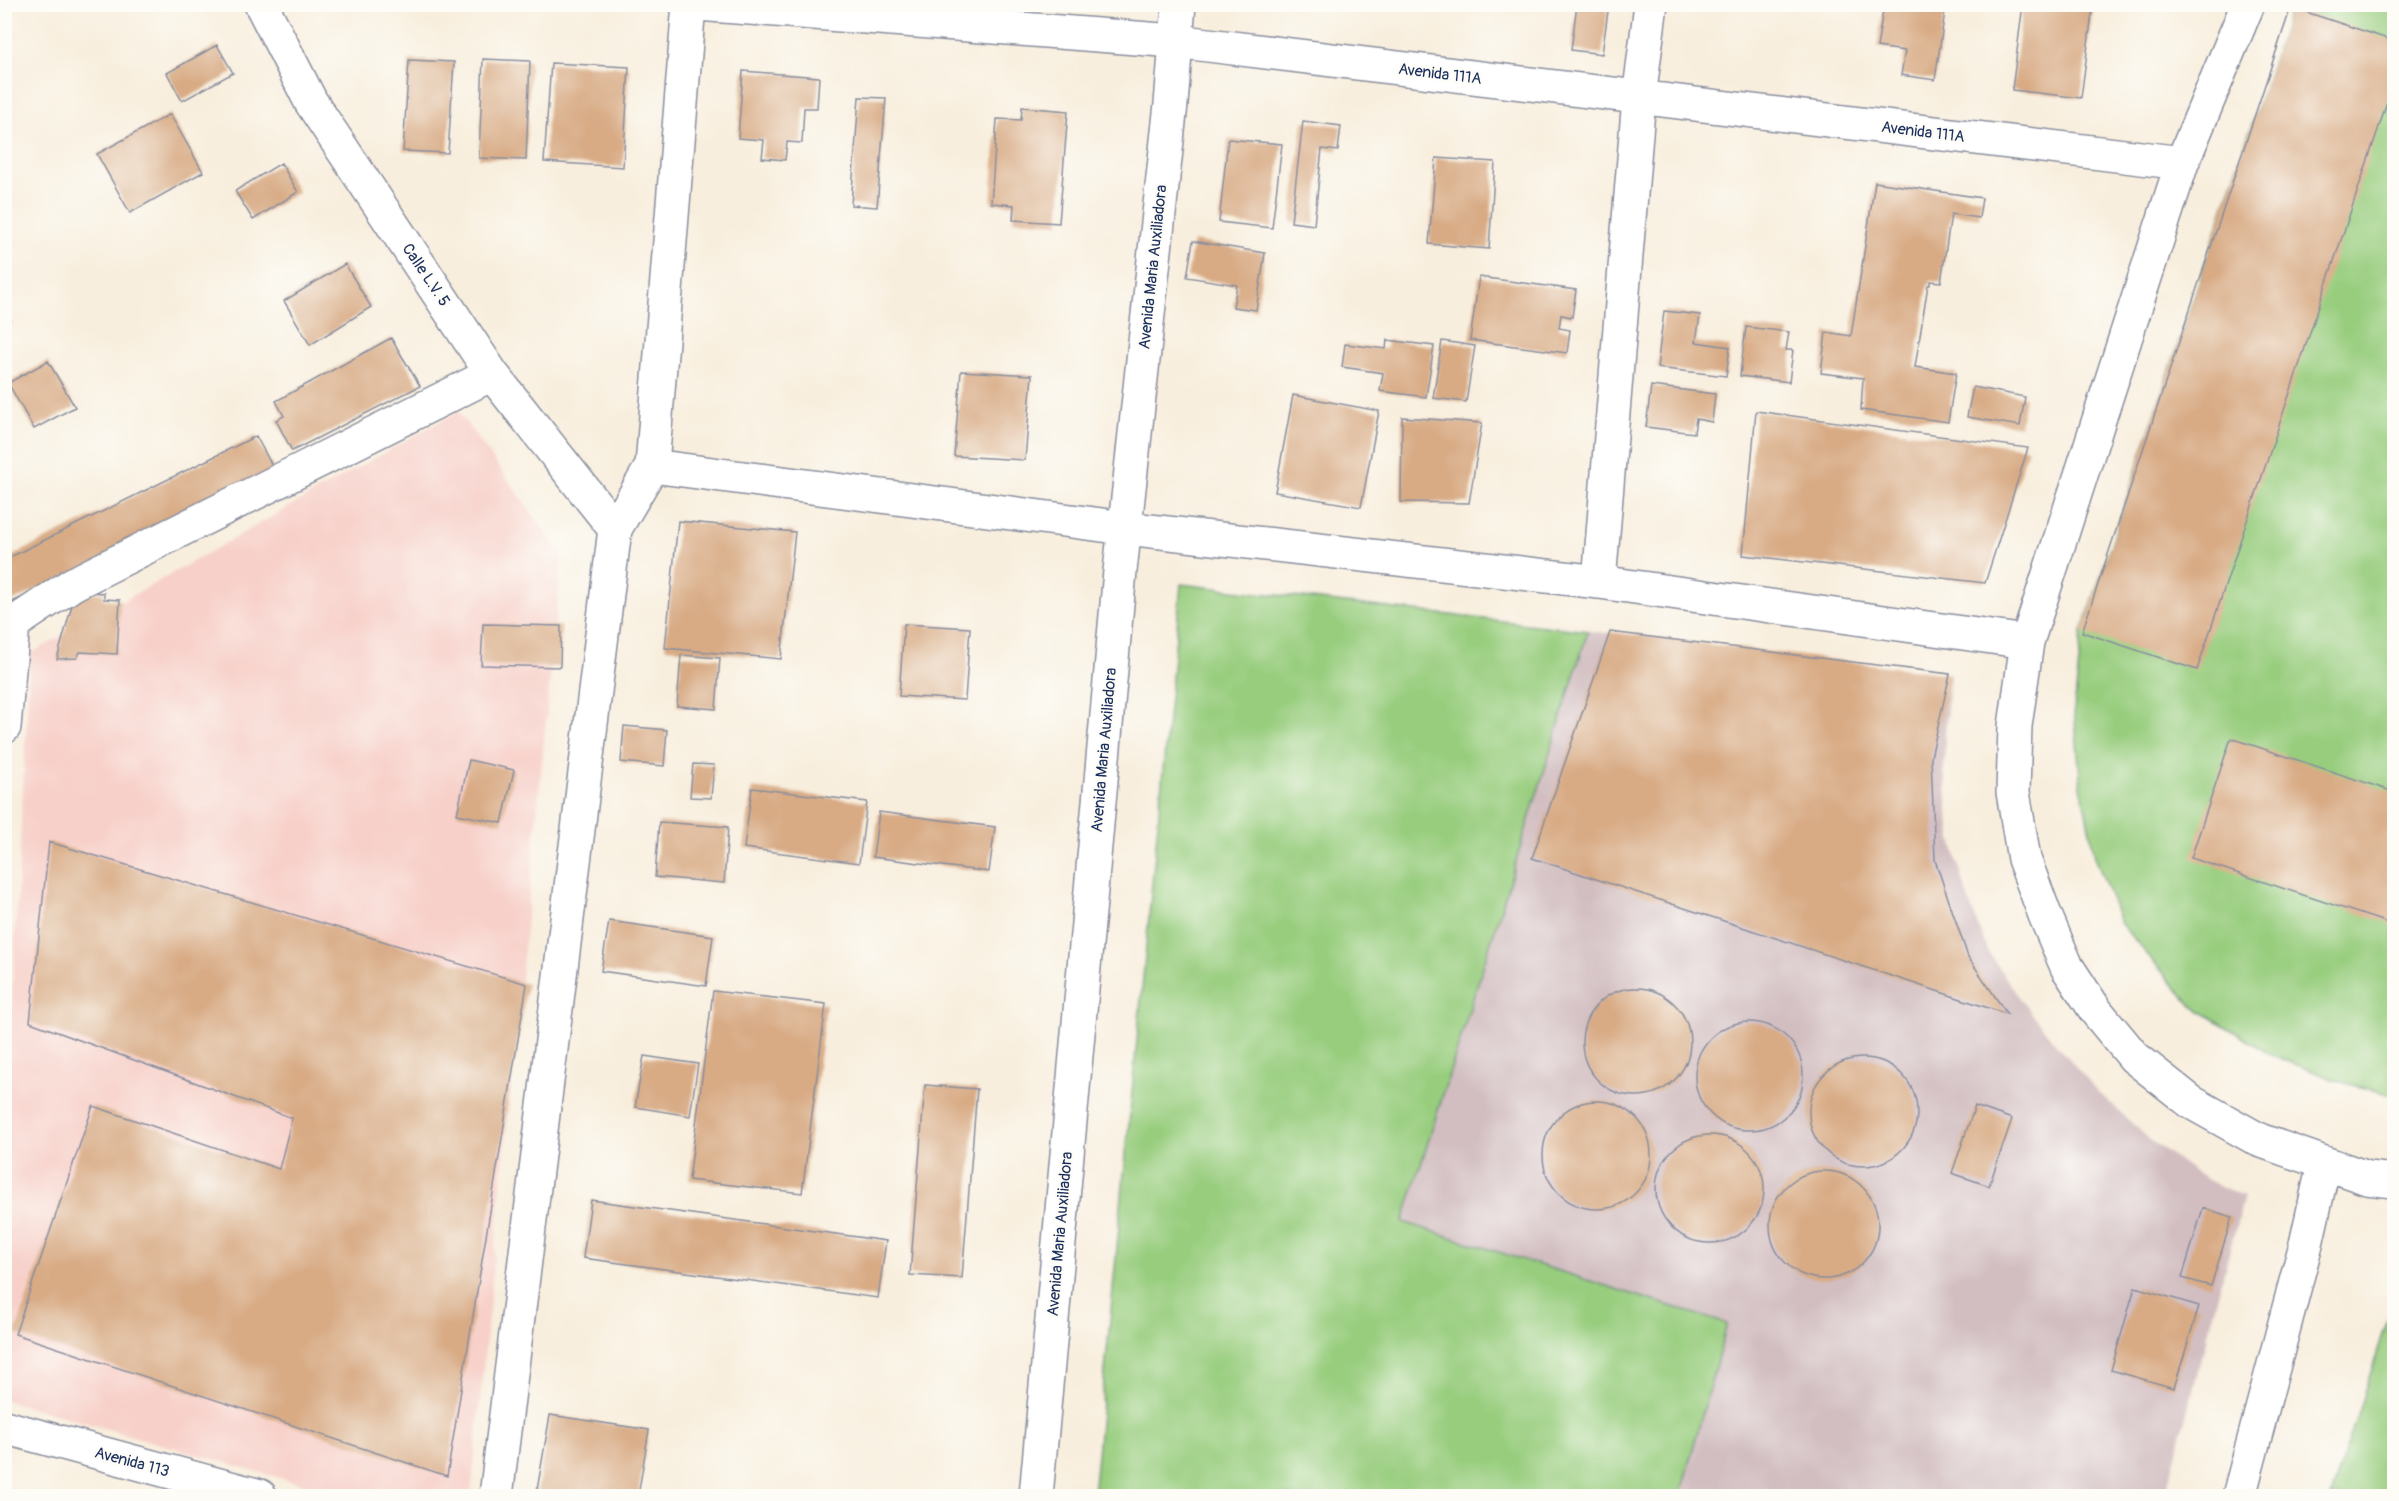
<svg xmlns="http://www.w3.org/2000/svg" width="2399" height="1501" font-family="Pangolin,sans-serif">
<rect width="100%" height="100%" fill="#fdfcf7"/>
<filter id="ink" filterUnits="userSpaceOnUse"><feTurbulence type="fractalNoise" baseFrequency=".0167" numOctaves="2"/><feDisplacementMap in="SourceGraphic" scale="12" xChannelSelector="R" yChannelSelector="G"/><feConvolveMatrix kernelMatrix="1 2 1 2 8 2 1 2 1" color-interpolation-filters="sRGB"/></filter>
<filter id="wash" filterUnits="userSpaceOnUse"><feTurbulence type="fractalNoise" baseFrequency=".008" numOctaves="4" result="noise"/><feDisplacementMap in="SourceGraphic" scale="24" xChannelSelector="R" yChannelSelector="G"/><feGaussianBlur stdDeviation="1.35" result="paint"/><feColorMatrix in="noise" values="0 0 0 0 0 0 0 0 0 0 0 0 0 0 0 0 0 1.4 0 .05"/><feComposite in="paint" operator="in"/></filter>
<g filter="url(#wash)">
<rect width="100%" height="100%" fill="#f8eedd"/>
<path fill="#f7d0c9" d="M458,411L562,555L471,1496H344L5,1400V1127L30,654Z
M4,1487H5L35,1496H5Z"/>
<path fill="#d2bec1" d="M1588,631L1950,674L1945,731L1944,771L1951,836L1967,896L1987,950L2016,993L2054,1042L2098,1092L2149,1139L2190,1169L2223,1189L2244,1196L2165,1496H1680L1727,1324L1403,1223Z"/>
<path fill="#98cd7e" stroke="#5a7e6e" stroke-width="1.5" d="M2292,4L2394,5V1095L2337,1081L2270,1054L2191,1005L2121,924L2095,857L2081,787L2074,710L2082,632Z
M1181,584L1588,631L1403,1222L1727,1324L1680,1496H1093Z
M2394,1300V1496H2331Z"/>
<g id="blocks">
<path fill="#d8ab85" d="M1577,4H1609L1602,54L1571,50Z
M1884,4H1946L1935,80L1901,75L1905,51L1877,47Z
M2023,4L2093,6L2081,98L2012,90Z
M2291,7L2394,41V82L2197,670L2082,632Z
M217,45L233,73L182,101L167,73Z
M483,59L530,61L526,160L479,158Z
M409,60L454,62L448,153L403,151Z
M551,63L629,67L623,167L544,162Z
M743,71L819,77L817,108H804L802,143L787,142L785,160L762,158L764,140L738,138Z
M859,97L886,98L877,207L851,205Z
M1022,107L1068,111L1059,223L1013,220L1014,205L991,203L997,119L1021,120Z
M170,114L203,172L130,213L97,154Z
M1303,121L1341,126L1338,151L1322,149L1314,225L1291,222Z
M1228,139L1282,144L1272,228L1219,222Z
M1436,158L1495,162L1489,249L1429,244Z
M281,163L298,192L253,220L235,191Z
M1875,182L1982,198L1979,218L1951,214L1941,282L1930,281V285H1928L1915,367L1956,373L1948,422L1861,410L1863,378L1821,373L1826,332L1851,336Z
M1193,241L1265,253L1256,310L1233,307L1237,285L1187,277Z
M345,264L371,307L310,345L284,301Z
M1479,277L1576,290L1572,317L1561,315L1559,328L1570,330L1567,353L1470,340Z
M4,309L10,320L4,323Z
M1664,311L1700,315L1696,342L1730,347L1726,376L1657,368Z
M1746,327L1789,332L1786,350H1793L1789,382L1740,376Z
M391,338L420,386L292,451L276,420L284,416L276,401Z
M1387,340L1434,346L1426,397L1380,391L1383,373L1342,367L1345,344L1386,349Z
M1442,341L1475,346L1466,402L1433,398Z
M48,361L75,407L34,429L8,383Z
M961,371L1032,375L1025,460L954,456Z
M1651,386L1715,394L1712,422L1696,419L1694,433L1646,427Z
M1973,387L2025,397L2020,426L1967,417Z
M1293,395L1379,411L1361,507L1275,492Z
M1756,411L2028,448L1985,583L1743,555Z
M1402,417L1482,423L1469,503L1401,502Z
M256,436L277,475L4,606V560Z
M678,521L795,532L781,659L665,648Z
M76,591L104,593V599L120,600L117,654L80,652L77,658L57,659Z
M483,624L561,626L560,667L481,665Z
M904,624L970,628L965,700L899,696Z
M1610,632L1950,674L1931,757L1935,860L1968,957L2007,1014L1532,858Z
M681,655L720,658L716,709L677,706Z
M624,726L667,730L664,766L621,762Z
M2231,738L2394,792V925L2191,858Z
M469,760L514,770L502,823L457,814Z
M693,764L714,765L711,798L690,797Z
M752,788L867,802L859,863L744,848Z
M879,812L995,827L989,872L873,857Z
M659,822L728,827L724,883L655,877Z
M49,842L527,984L447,1476L15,1334L93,1106L279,1169L292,1118L30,1022Z
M609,921L713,936L706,986L601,971Z
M1582 1042a54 54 0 1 1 108 0a54 54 0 1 1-108 0Z
M713,991L826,1004L802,1193L689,1180Z
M1695 1076a54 54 0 1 1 108 0a54 54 0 1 1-108 0Z
M644,1056L698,1064L690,1116L635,1107Z
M1809 1112a54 54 0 1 1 108 0a54 54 0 1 1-108 0Z
M925,1085L977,1089L962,1278L910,1275Z
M1543 1155a54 54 0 1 1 108 0a54 54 0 1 1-108 0Z
M1975,1106L2012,1119L1989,1186L1952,1173Z
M1656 1189a54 54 0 1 1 108 0a54 54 0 1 1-108 0Z
M1770 1225a54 54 0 1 1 108 0a54 54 0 1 1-108 0Z
M591,1200L886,1241L878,1298L583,1258Z
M2203,1208L2232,1217L2211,1286L2182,1278Z
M2135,1287L2199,1306L2174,1388L2111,1370Z
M550,1415L649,1430L638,1496H536Z"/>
</g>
</g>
<g filter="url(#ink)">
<use href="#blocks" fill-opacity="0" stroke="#8a8e9e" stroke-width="1.5"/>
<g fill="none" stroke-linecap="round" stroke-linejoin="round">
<defs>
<path id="street" d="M261,4L311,102L492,374L615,529
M697,4L1175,41L2182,163
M2248,4L2182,163L2027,642L2015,726L2013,792L2024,859L2045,915L2067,967L2096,1011L2134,1057L2191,1102L2259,1140L2367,1178L2394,1181
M652,466L1125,528L1599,582L2027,642
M1599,582L1639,98L1651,4
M4,727L13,624L73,584L492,374
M496,1496L615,529L652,466L689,4
M2239,1496L2306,1244L2324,1164"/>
<path id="secondary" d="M1036,1496L1120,571L1171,104L1179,4"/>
<path id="primary" d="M4,1427L260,1496"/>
</defs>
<use href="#street" stroke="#8a8e9e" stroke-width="36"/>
<use href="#secondary" stroke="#8a8e9e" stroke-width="36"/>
<use href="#primary" stroke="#8a8e9e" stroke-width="36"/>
<use href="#street" stroke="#fff" stroke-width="33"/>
<use href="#secondary" stroke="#fff" stroke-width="33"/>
<use href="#primary" stroke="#fff" stroke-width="33"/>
</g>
</g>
<g text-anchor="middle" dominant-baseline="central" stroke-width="5" stroke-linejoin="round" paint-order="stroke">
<g font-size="16" fill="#1b2f5e" stroke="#fdfcf7">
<text transform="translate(1440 74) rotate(7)">Avenida 111A</text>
<text transform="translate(1923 132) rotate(7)">Avenida 111A</text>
<text transform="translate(1153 267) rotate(-84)">Avenida Maria Auxiliadora</text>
<text transform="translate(426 275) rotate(56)">Calle L.V. 5</text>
<text transform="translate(1104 750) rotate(-85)">Avenida Maria Auxiliadora</text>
<text transform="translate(1060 1234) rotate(-85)">Avenida Maria Auxiliadora</text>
<text transform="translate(132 1462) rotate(15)">Avenida 113</text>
</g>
</g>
<rect width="2399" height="1501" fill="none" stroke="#fdfcf7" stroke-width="24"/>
</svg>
